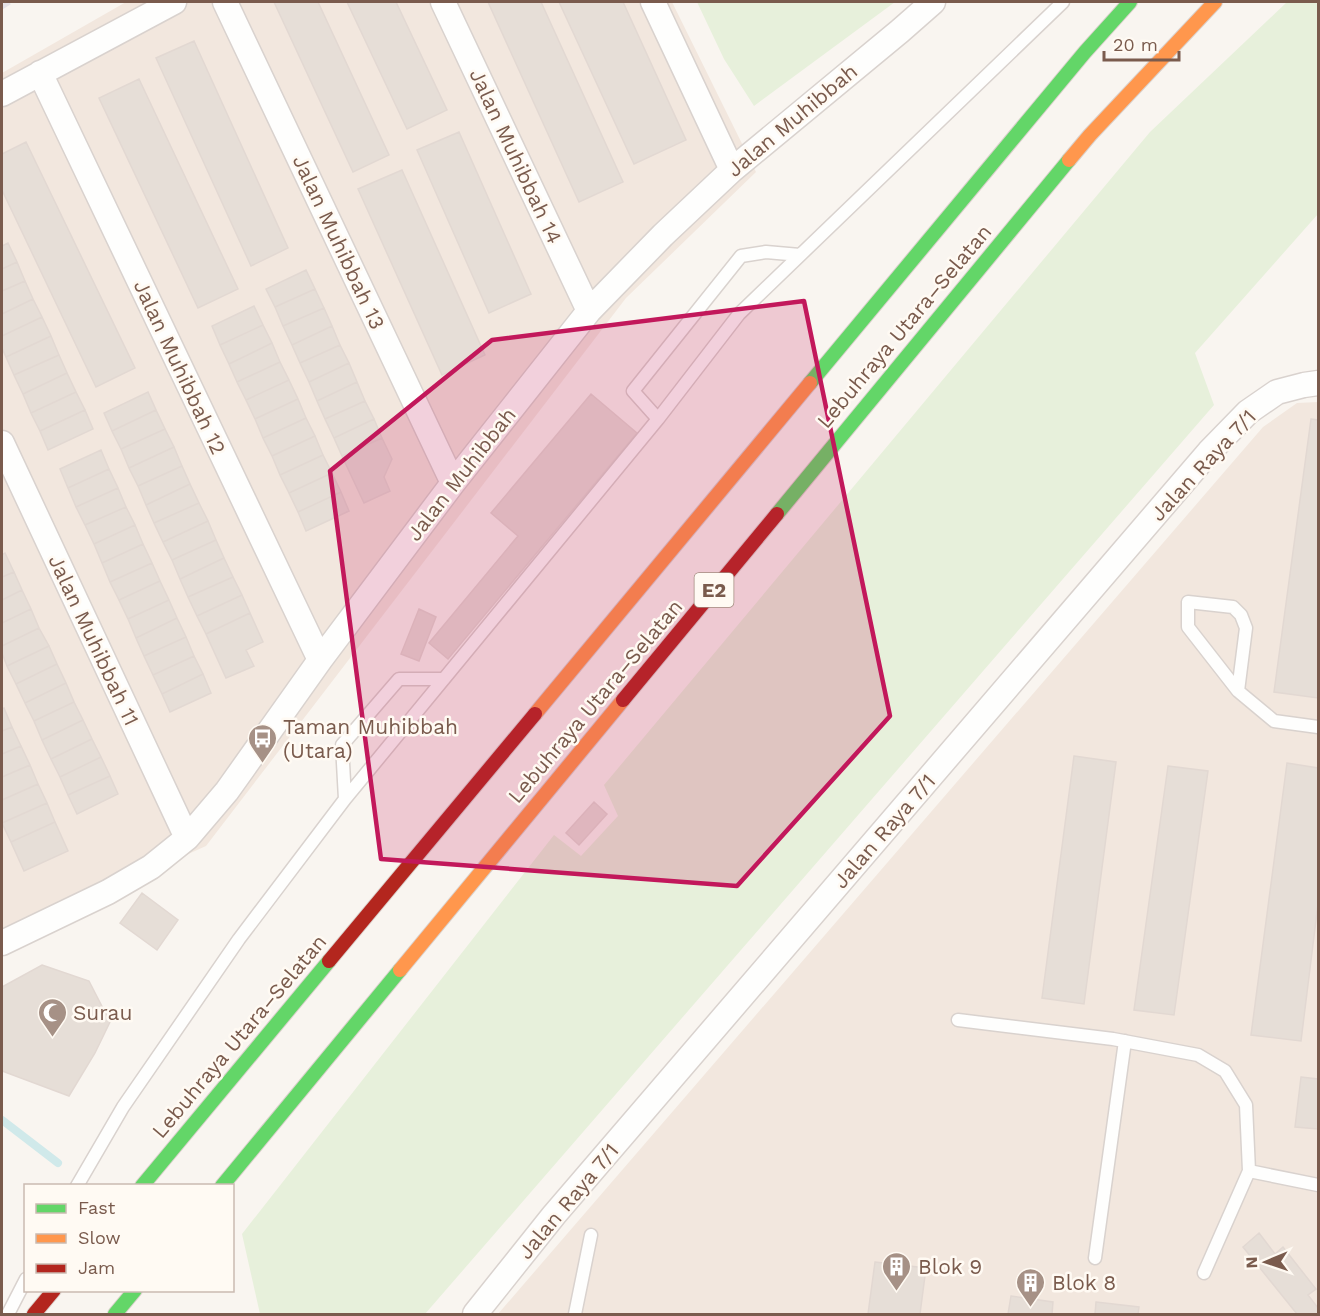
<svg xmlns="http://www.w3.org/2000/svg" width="1320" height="1316" font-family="'Work Sans',sans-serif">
<rect width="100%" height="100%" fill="#f9f5f0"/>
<path fill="#f2e7de" d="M126,2H672L756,172L626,298L206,846L2,938V73Z
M1318,402V1314H498L1263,427L1297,403Z"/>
<path fill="#e7f0db" d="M697,2H895L754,106L724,59Z
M1287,2H1318V214L1195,353L1214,405L425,1314H260L242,1234L554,835L581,856L618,816L604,785L1150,132Z"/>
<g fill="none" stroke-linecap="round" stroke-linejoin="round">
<path stroke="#d0e9ea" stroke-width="8" d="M2,1120L58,1163"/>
</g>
<path fill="#e6ded7" stroke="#e2d8d2" stroke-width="1.5" d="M274,2H318L389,155L353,172Z
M347,2H396L447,110L407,129Z
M488,2H541L623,182L579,202Z
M559,2H623L686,140L634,164Z
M194,41L288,248L251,266L156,58Z
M139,79L238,289L198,308L99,98Z
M459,132L531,294L489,313L417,150Z
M26,142L135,368L96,387L2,190V154Z
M402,170L485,355L442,375L358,189Z
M8,243L17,262L2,269V246Z
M17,262L25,281L2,291V269Z
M306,270L315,289L275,307L266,289Z
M25,281L33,299L2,314V291Z
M315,289L324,308L283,326L275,307Z
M33,299L42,317L2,336V314Z
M254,306L263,325L220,345L212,326Z
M324,308L332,326L292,345L283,326Z
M42,317L51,336L6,357L2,348V336Z
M263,325L272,343L229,364L220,345Z
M332,326L340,345L300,363L292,345Z
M51,336L59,355L14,375L6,357Z
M272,343L280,362L237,382L229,364Z
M340,345L349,363L309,382L300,363Z
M59,355L67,373L23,394L14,375Z
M280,362L289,380L246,400L237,382Z
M349,363L357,382L317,401L309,382Z
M67,373L76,392L31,413L23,394Z
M289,380L298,399L255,419L246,400Z
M357,382L365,401L325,419L317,401Z
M76,392L85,410L40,431L31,413Z
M148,392L156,410L112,431L104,413Z
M591,394L637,433L448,659L429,643L518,536L491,513Z
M298,399L306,418L263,438L255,419Z
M365,401L374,419L334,438L325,419Z
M85,410L93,429L48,450L40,431Z
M156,410L165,429L121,449L112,431Z
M306,418L315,436L272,456L263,438Z
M374,419L382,438L342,456L334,438Z
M1311,419L1318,420V698L1274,692Z
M165,429L174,447L129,468L121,449Z
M315,436L323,455L280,475L272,456Z
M382,438L392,459L384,477L390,491L364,503L342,456Z
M174,447L182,466L138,486L129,468Z
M101,450L109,469L68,488L60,469Z
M323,455L332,473L289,493L280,475Z
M182,466L190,484L146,505L138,486Z
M109,469L118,488L76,507L68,488Z
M332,473L341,492L298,512L289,493Z
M190,484L199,503L154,523L146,505Z
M118,488L126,507L85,525L76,507Z
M341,492L349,511L306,531L298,512Z
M199,503L208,521L163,542L154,523Z
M126,507L135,525L94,544L85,525Z
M208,521L216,540L172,560L163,542Z
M135,525L143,544L102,563L94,544Z
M216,540L224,558L180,579L172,560Z
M143,544L152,563L110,582L102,563Z
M5,553L14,572L2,577V555Z
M224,558L233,577L188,597L180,579Z
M152,563L160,581L119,600L110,582Z
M14,572L22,590L2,600V577Z
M233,577L242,595L197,616L188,597Z
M160,581L169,600L128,619L119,600Z
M22,590L31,609L2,623V600Z
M242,595L250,613L206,634L197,616Z
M169,600L177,618L136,638L128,619Z
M31,609L39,628L2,646V623Z
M419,609L436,617L419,661L401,654Z
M250,613L263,642L246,650L254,666L226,678L206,634Z
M177,618L186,637L144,656L136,638Z
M39,628L49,646L7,666L2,653V646Z
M186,637L194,656L153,675L144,656Z
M49,646L57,664L16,684L7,666Z
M194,656L203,674L162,694L153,675Z
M57,664L66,683L25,703L16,684Z
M203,674L211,693L170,712L162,694Z
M66,683L74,702L34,721L25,703Z
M74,702L83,720L42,740L34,721Z
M4,708L12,727L2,731V709Z
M83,720L92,739L51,759L42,740Z
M12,727L21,746L2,754V731Z
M92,739L101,757L60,777L51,759Z
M21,746L30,765L2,777V754Z
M1074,756L1116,762L1084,1004L1042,998Z
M101,757L110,776L68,795L60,777Z
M1287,763L1318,768V904L1301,1041L1251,1035Z
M30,765L38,784L2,800V777Z
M1168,766L1208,771L1174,1015L1134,1010Z
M110,776L118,794L77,814L68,795Z
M38,784L47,803L2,823V800Z
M594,802L607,814L579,845L566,833Z
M47,803L55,822L11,842L2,823Z
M55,822L68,851L24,871L11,842Z
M142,893L178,920L157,950L120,923Z
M42,965L89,981L110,1022L95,1053L69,1096L2,1071V987Z
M1301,1077L1318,1079V1129L1295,1127Z
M1259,1233L1275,1254L1283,1247L1316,1289L1308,1295L1318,1308V1314H1297L1243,1247Z
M875,1262L926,1268L920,1314H868Z
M1011,1296L1053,1302L1052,1314H1008Z
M1096,1302L1139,1307L1138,1314H1095Z"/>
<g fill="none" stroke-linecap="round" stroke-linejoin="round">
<defs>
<path id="lane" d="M658,419L633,391L741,256L766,252L800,255
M1238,691L1246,628L1241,615L1233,607L1188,602V627L1238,691L1274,721L1318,727
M345,799L342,745L399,679H444
M958,1020L1113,1039L1198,1055L1225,1071L1246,1105L1249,1171
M77,1186L123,1107L239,939L345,799L658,419L739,314L1063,2
M1095,1258L1125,1041
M1204,1273L1249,1171L1318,1185
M8,1314L26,1279
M575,1314L591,1235"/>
<path id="street" d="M225,2L453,483
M443,2L589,311
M653,2L732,170
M40,73L320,660
M2,94L174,2
M2,443L187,838
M2,943L108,892L151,867L187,838L227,791L320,660L453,483L589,311L663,235L732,170L900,31L933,2
M475,1314L554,1215L1209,452L1248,412L1277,392L1304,385L1318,383"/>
<path id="fast" d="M810,383L1085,52L1130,2
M777,514L1069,160
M142,1186L329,961
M222,1186L400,970
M115,1314L135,1290"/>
<path id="slow" d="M1069,160L1090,135L1215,2
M535,714L810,383
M400,970L623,700"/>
<path id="jam" d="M623,700L777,514
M329,961L535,714
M34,1314L54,1290"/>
</defs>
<use href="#lane" stroke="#d9d2ce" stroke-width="15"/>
<use href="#street" stroke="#d9d2ce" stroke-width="27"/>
<use href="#fast" stroke="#dad1cc" stroke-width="16"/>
<use href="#slow" stroke="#dad1cc" stroke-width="16"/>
<use href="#jam" stroke="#dad1cc" stroke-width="16"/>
<use href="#lane" stroke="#fefefd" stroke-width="12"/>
<use href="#street" stroke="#fefefd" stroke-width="24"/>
<use href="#fast" stroke="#63d668" stroke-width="14"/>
<use href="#slow" stroke="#ff974d" stroke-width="14"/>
<use href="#jam" stroke="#b3261e" stroke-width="14"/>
<path stroke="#e6e3e7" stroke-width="4.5" stroke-dasharray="9 6" stroke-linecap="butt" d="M2,7L10,2"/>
</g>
<path fill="#c2185b" fill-opacity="0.2" stroke="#c2185b" stroke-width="4.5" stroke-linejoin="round" d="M804,301L890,716L737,886L381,859L330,471L492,340Z"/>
<defs>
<symbol id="bus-pin" viewBox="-11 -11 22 30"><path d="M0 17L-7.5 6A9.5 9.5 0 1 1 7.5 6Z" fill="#a69186" stroke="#fffaf3"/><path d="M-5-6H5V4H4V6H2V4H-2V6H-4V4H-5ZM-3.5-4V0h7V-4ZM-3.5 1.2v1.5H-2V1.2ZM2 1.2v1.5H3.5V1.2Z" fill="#fff"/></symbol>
<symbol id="mosque-pin" viewBox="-11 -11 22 30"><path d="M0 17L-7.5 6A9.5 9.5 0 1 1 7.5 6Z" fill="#a69186" stroke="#fffaf3"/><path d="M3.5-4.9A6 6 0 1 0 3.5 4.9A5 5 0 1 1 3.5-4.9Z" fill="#fff"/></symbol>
<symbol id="building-pin" viewBox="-11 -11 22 30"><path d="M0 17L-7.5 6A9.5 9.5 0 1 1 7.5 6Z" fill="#a69186" stroke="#fffaf3"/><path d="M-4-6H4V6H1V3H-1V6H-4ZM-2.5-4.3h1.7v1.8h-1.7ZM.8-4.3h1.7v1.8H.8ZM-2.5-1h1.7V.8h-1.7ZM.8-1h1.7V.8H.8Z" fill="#fff"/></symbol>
</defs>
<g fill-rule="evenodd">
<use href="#bus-pin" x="246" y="722" width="33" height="45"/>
<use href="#mosque-pin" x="36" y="996" width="33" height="45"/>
<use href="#building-pin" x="880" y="1250" width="33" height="45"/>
<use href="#building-pin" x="1014" y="1266" width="33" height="45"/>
</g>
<g text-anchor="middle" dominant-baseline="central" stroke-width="5" stroke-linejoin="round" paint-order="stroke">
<rect fill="#fffaf3" stroke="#a28b7f" stroke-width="1.5" x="694.5" y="573" width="39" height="34" rx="4.5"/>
<g font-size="20" font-weight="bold" fill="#7a5b4d">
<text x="714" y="590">E2</text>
</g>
<g font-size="21" fill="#7a5b4d" stroke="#fffaf3">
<text transform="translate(792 120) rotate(-40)">Jalan Muhibbah</text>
<text transform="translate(516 156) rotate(65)">Jalan Muhibbah 14</text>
<text transform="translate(339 242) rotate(65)">Jalan Muhibbah 13</text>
<text transform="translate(904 326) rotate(-50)">Lebuhraya Utara–Selatan</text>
<text transform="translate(180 367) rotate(65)">Jalan Muhibbah 12</text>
<text transform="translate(1203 465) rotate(-47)">Jalan Raya 7/1</text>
<text transform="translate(461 474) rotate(-52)">Jalan Muhibbah</text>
<text transform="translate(94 640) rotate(65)">Jalan Muhibbah 11</text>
<text transform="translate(595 701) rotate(-50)">Lebuhraya Utara–Selatan</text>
<text transform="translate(884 831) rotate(-49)">Jalan Raya 7/1</text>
<text transform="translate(239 1036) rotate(-50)">Lebuhraya Utara–Selatan</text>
<text transform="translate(568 1201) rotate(-50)">Jalan Raya 7/1</text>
</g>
<g font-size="21" fill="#7a5b4d" stroke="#fffaf3" text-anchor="start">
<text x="283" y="726">Taman Muhibbah<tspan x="283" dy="24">(Utara)</tspan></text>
<text x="73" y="1012">Surau</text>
<text x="918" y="1266">Blok 9</text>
<text x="1052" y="1282">Blok 8</text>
</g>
</g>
<rect width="1320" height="1316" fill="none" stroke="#7a5b4d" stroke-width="6"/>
<rect x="24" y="1184" width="210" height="108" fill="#fffaf3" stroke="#cabab1" stroke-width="1.5"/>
<rect x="36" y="1204" width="30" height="9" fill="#63d668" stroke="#cabab1" stroke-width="1.5"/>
<text x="78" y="1214" font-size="18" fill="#7a5b4d">Fast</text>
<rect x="36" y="1234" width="30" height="9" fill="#ff974d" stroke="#cabab1" stroke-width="1.5"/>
<text x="78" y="1244" font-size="18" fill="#7a5b4d">Slow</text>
<rect x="36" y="1264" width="30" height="9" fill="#b3261e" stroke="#cabab1" stroke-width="1.5"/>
<text x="78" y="1274" font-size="18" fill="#7a5b4d">Jam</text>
<g transform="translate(1266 1262) rotate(268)" stroke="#fffaf3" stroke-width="4.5" paint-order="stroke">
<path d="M0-4.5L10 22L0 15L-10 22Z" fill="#7a5b4d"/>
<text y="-9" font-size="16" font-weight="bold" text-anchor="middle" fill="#7a5b4d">N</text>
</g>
<path d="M1104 51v9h75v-9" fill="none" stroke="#7a5b4d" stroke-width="3"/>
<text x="1113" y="51" font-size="18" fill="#7a5b4d" stroke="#fffaf3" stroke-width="4.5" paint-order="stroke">20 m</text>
</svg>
